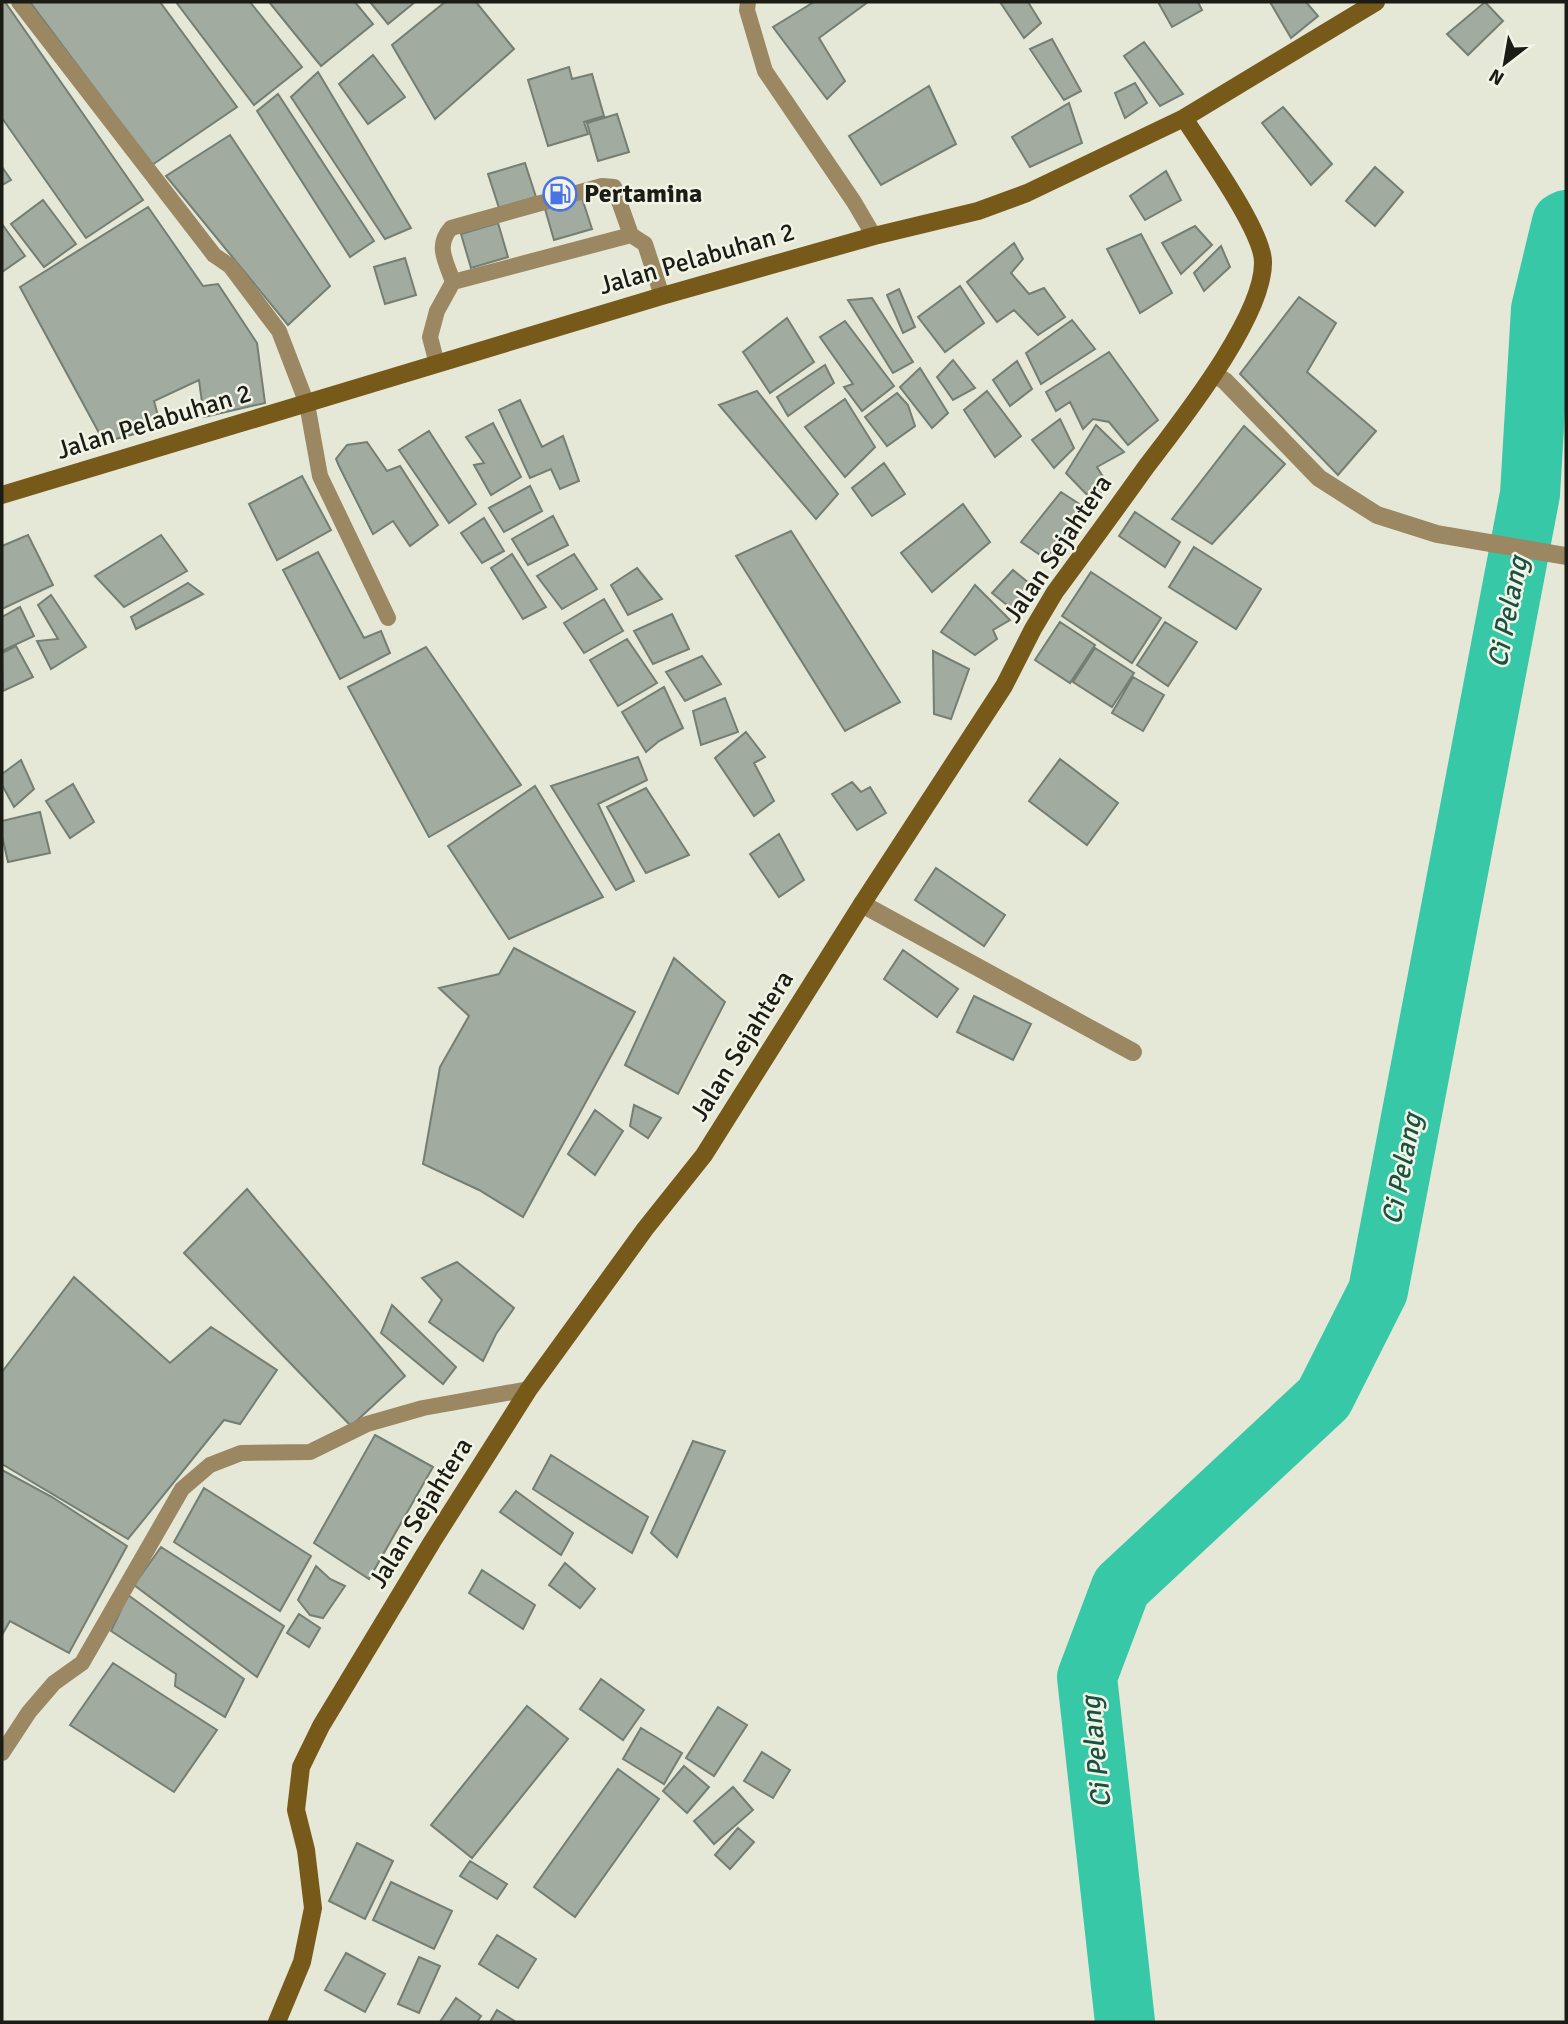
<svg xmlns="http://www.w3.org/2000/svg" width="1568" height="2024" font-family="Signika,sans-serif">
<rect width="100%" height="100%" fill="#e5e7d7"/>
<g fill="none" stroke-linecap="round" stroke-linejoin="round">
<path stroke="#36c8a7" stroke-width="60" d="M1125,2022L1087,1677L1121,1587L1324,1398L1378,1291L1530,494L1541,309L1562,222L1566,220"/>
</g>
<path fill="#a1aba0" stroke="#747e73" stroke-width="2" d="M2,2H5L143,200L86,238L2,118Z
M30,2H160L237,107L152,165Z
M176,2H250L302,67L254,105Z
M269,2H355L373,24L321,66Z
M370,2H415L388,24Z
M445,2H476L514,49L435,119L392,45Z
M814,2H868L819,38L845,81L827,99L773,27Z
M1000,2H1028L1041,23L1024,38Z
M1158,2H1198L1202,10L1172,27Z
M1270,2H1306L1318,16L1291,38Z
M1485,2L1503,21L1468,55L1447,34Z
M1052,39L1081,91L1064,100L1030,49Z
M1144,42L1183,94L1160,106L1124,56Z
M373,55L405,97L368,124L339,84Z
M569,67L572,79L592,74L604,116L584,122L588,134L548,146L528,80Z
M318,72L411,228L385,239L291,97Z
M1135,83L1147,103L1125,118L1115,93Z
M929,86L956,144L881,185L849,136Z
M278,94L374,241L350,257L257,111Z
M1069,103L1082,143L1030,167L1012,137Z
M1283,107L1332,164L1311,185L1262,123Z
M617,114L629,152L598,161L587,123Z
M230,135L330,286L288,325L166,176Z
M525,163L536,197L499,208L488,174Z
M2,167L11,180L2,185Z
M1375,167L1403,192L1375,226L1346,201Z
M1166,171L1181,200L1145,220L1130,196Z
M582,198L592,229L554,240L545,209Z
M43,200L76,244L44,267L11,224Z
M148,207L203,286L218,284L257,343L265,403L204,417L199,380L154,401L161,427L104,442L20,287Z
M498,223L508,257L471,268L461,234Z
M2,224L25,256L2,272Z
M1195,226L1212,245L1181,274L1162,243Z
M1141,234L1172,293L1140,313L1107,249Z
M1014,243L1023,259L1011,273L1029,294L1044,288L1065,317L1038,335L1014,310L997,322L967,282Z
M1221,246L1230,267L1204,291L1194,273Z
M405,258L416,295L385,304L374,267Z
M960,286L984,323L945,352L918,317Z
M899,289L915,327L903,333L887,295Z
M1299,297L1336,323L1307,372L1376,431L1338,475L1240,374Z
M872,298L913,362L893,373L848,300Z
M787,318L814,362L770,393L743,352Z
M1072,320L1095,349L1041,384L1026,353Z
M845,321L894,386L862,411L844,387L853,384L820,337Z
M1109,352L1158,420L1128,445L1109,422L1093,419L1083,429L1070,402L1056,411L1046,392Z
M953,360L975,388L953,400L937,377Z
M1017,361L1032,389L1010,406L993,380Z
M825,365L834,383L788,416L777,397Z
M920,368L948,413L932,428L900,387Z
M757,391L838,494L816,519L719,405Z
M987,391L1021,436L995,457L964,410Z
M897,393L908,405L915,426L887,446L865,417Z
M845,399L875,447L845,477L805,427Z
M520,400L542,447L563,436L579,481L560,489L551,469L530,478L499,410Z
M1060,419L1074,448L1054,468L1032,440Z
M493,423L521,477L491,495L474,465L484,463L466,437Z
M1096,425L1124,452L1097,467L1108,485L1093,501L1066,473Z
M1244,426L1285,464L1212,544L1172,519Z
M429,431L476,504L449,523L399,450Z
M367,442L387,471L400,466L438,525L410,546L393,521L373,534L339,466L336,459L347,445Z
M884,463L905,494L872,516L852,488Z
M302,476L331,530L277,560L249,504Z
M530,486L542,511L504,532L489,508Z
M1061,492L1084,507L1046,559L1021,542Z
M963,504L990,542L932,592L901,553Z
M1135,512L1180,542L1165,567L1119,536Z
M553,516L568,545L528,565L512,539Z
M484,518L504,551L482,563L461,533Z
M791,531L900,702L845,731L736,556Z
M28,535L53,585L2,609V546Z
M161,535L187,571L124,607L95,576Z
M1194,547L1261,589L1236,629L1169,587Z
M318,552L364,638L381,631L390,653L340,679L283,570Z
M512,554L546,607L523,619L491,568Z
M574,554L597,589L562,609L537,576Z
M637,568L662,599L628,615L611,585Z
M1013,570L1030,584L1012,609L992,593Z
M1091,572L1161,618L1132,663L1062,616Z
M188,583L203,594L136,629L131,617Z
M975,585L1010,620L993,630L997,639L975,655L941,632Z
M51,595L86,647L51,669L37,641L58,639L38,605Z
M604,599L623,631L584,653L564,623Z
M20,607L34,636L2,651V617Z
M672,614L689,649L653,664L634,631Z
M1060,622L1095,645L1070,683L1035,660Z
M1165,622L1197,642L1168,686L1137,665Z
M627,639L657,683L618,706L590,660Z
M16,646L33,677L3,691L2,653Z
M426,647L521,785L429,837L348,687Z
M1095,648L1134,673L1112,707L1073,682Z
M933,651L969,669L951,719L934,714Z
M702,656L721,684L685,701L666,672Z
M1133,677L1164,695L1143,731L1112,713Z
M664,687L683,728L659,741L646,752L622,712Z
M725,698L738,732L701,745L693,711Z
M746,732L765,757L754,763L774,801L754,816L715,758Z
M638,757L647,780L598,804L634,881L616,890L551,786Z
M1060,759L1118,803L1087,845L1029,801Z
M21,760L34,789L14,807L2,785V774Z
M852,782L861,792L870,787L886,813L857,830L832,794Z
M73,784L94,822L70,838L46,801Z
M535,786L603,897L509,939L448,846Z
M646,788L689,855L646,873L607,807Z
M40,812L50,853L8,862L2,836V821Z
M779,834L804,880L779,897L750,854Z
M936,868L1005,915L984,946L915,900Z
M514,948L635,1012L523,1217L479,1190L423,1164L440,1067L469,1016L439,988L499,974Z
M903,950L958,989L937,1017L884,979Z
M674,958L725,1002L678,1094L625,1065Z
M974,996L1031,1024L1013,1060L957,1032Z
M634,1105L661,1118L648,1138L630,1126Z
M595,1110L623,1131L595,1175L568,1154Z
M247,1189L405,1376L351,1426L184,1253Z
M457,1262L514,1308L496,1334L483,1361L429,1322L442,1300L422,1278Z
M74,1277L170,1363L211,1327L277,1370L240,1424L224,1420L128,1539L2,1464V1372Z
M392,1305L456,1367L443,1384L381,1333Z
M375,1435L433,1467L369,1579L314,1543Z
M693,1441L725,1451L677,1557L651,1533Z
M551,1455L648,1517L632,1553L533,1489Z
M2,1470L52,1497L127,1546L69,1653L10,1621L2,1635Z
M204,1488L311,1556L280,1611L174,1542Z
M516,1491L573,1533L561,1555L500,1512Z
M161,1547L284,1626L257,1677L134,1585Z
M565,1563L595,1589L580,1608L549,1585Z
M316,1566L330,1579L345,1586L323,1618L310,1615L298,1600Z
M482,1570L535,1605L523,1629L469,1593Z
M128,1595L244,1679L225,1717L175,1686L176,1674L111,1631Z
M299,1614L320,1628L309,1647L287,1633Z
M113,1663L217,1730L174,1792L70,1725Z
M601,1679L644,1710L623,1740L580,1709Z
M527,1706L568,1739L472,1858L431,1825Z
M718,1707L747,1725L714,1776L686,1758Z
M641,1728L682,1753L664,1784L623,1759Z
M762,1752L790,1770L773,1798L744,1781Z
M684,1766L709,1787L687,1813L663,1791Z
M618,1769L659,1799L575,1917L534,1887Z
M733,1787L753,1810L714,1844L694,1821Z
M738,1828L754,1842L730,1869L715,1855Z
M357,1843L393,1861L365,1919L329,1901Z
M470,1861L507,1884L497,1899L460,1876Z
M391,1882L452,1911L434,1949L373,1920Z
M497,1935L536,1959L518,1988L479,1964Z
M346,1953L385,1974L365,2012L325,1990Z
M419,1957L440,1966L419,2013L398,2004Z
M456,1998L481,2016L477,2022H440Z
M497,2010L516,2022H490Z"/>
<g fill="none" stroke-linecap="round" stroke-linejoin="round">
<path stroke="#9b8761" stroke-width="16" d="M19,2L214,255L230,266L279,331L307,404L320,476L388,618
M748,2L747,10L765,71L854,202L874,236
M453,282C446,261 435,246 451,228L602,186L614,187L631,235
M437,364L430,337L437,311L453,282L631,235L645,244L662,296
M2,1753L29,1712L54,1683L82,1663L182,1489L210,1465L241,1453L310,1452L367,1424L423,1408L529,1389"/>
<path stroke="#9b8761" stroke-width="18" d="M1214,374L1225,381L1319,478L1377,515L1437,534L1566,556
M862,904L1133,1052"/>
<path stroke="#775919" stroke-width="18" d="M2,495L662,296L874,236L978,211L1027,193L1184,118L1376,2
M277,2022L302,1962L313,1908L306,1850L296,1810L301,1767L321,1726L432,1542L529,1389L645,1229L704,1155L862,904L1004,686L1033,629L1055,592C1086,550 1116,509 1146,467C1180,422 1264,317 1263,262C1263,231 1203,148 1184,118"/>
</g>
<defs>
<symbol id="fuel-ring" viewBox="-11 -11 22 22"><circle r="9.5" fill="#f2f4e5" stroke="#4974e6" stroke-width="1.5"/><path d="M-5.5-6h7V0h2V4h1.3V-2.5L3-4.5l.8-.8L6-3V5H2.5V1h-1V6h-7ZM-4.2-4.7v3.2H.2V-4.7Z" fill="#4974e6"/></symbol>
</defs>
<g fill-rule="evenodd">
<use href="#fuel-ring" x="541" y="175" width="38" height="38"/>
</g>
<g text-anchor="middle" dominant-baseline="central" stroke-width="5" stroke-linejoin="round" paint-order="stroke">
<g font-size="26" font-weight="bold" fill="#1b1c16" stroke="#f2f4e5" text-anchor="start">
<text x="584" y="194">Pertamina</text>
</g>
<g font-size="26" fill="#1b1c16" stroke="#f2f4e5">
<text transform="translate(697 259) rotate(-16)">Jalan Pelabuhan 2</text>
<text transform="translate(154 422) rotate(-17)">Jalan Pelabuhan 2</text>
<text transform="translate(1058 549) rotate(-56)">Jalan Sejahtera</text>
<text transform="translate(742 1046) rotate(-58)">Jalan Sejahtera</text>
<text transform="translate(421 1513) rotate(-58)">Jalan Sejahtera</text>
</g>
<g font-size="28" font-style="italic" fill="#195244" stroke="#f2f4e5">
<text transform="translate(1508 612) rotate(-79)">Ci Pelang</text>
<text transform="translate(1402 1169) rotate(-79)">Ci Pelang</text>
<text transform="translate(1096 1752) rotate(-96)">Ci Pelang</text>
</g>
</g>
<rect width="1568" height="2024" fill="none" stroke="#1b1c16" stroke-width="7"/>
<g transform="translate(1505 63) rotate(211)" stroke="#f2f4e5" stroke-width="5" paint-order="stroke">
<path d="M0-5L12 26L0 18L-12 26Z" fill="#1b1c16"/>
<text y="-10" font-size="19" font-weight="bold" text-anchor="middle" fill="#1b1c16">N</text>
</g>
</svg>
